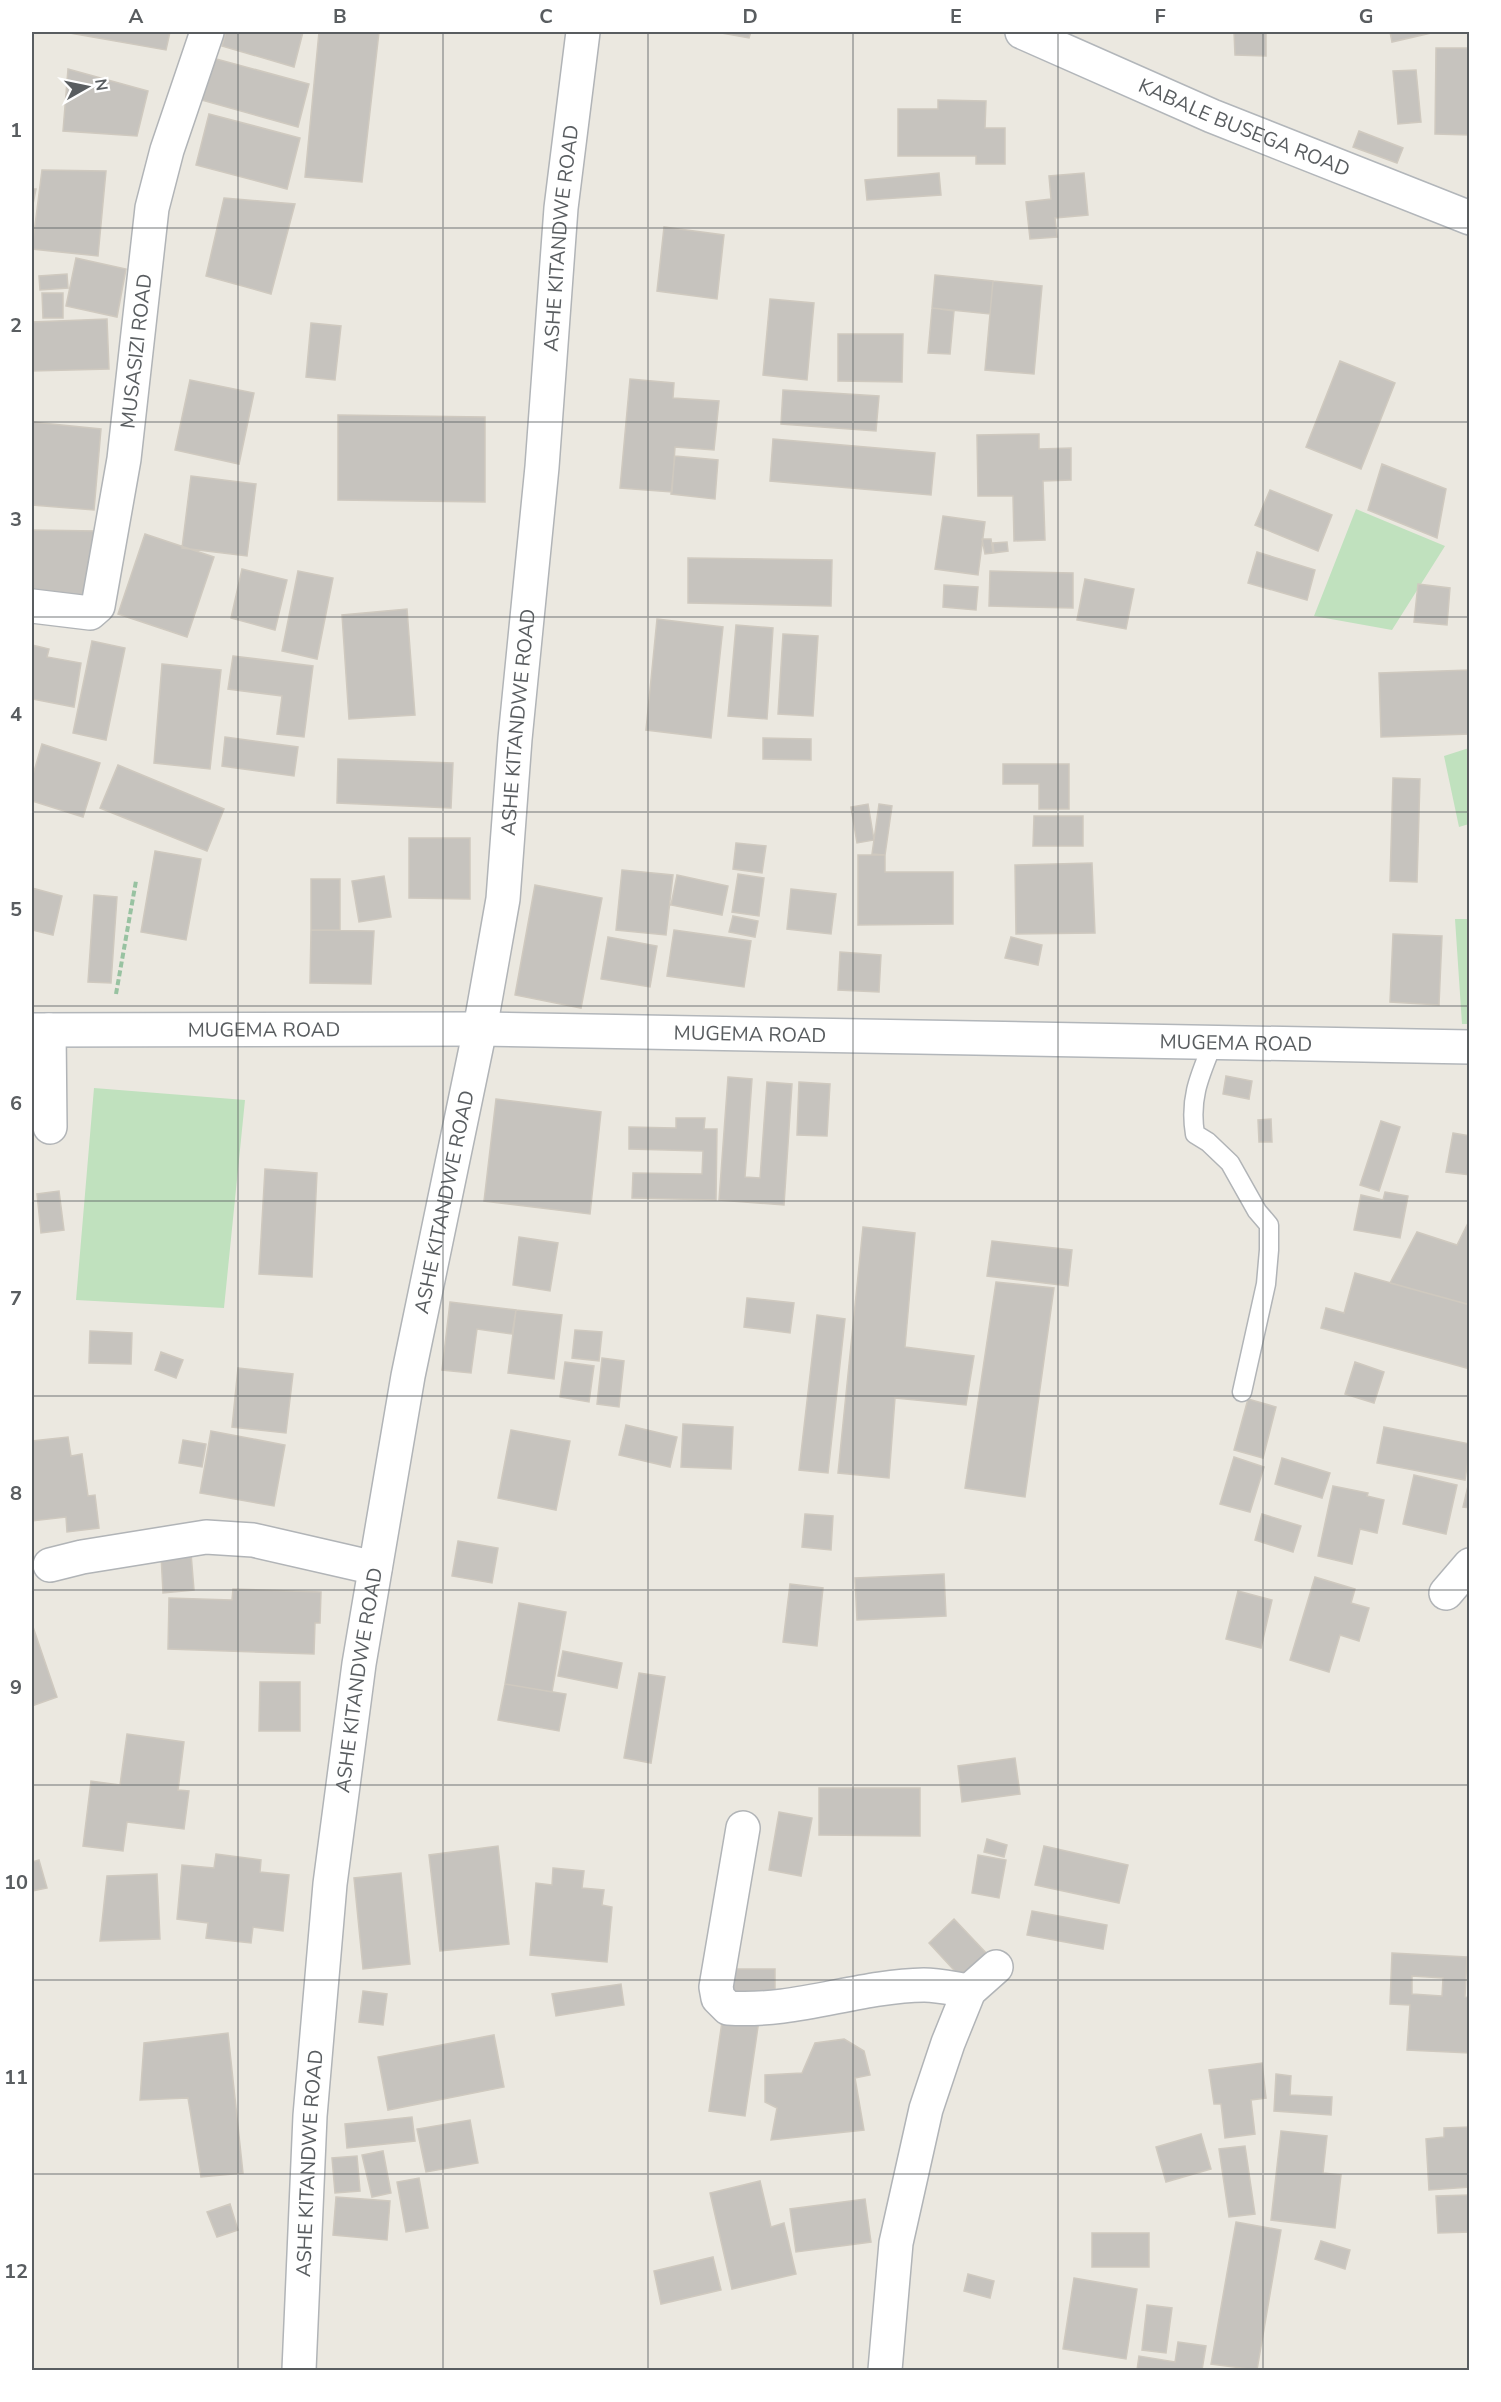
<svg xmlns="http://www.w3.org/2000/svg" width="1501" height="2402" font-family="'Nunito Sans',sans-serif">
<rect width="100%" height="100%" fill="#ebe8e0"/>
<path fill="#c0e1be" d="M1356,509L1445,546L1392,630L1314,616Z
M1469,748V824L1459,827L1444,756Z
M1455,919H1469V1024H1462Z
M94,1088L245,1100L224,1308L76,1300Z"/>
<path fill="#c6c3be" stroke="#cfc9bf" stroke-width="1.5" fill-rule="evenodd" d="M64,32H170L166,50Z
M226,32H303L294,67L222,46Z
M319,32H379L362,182L305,177Z
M716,32H751L749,38Z
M1234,32H1266V56L1235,55Z
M1390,32H1430L1431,33L1392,42Z
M1436,48H1470V135L1435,134Z
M209,57L309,84L298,127L198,99Z
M68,69L148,91L137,136L63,131Z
M1416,70L1421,122L1398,124L1393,71Z
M938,100L986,101L985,128H1005V164H976V156H898V109H938Z
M209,114L300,138L287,189L196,165Z
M1359,131L1403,148L1397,163L1353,147Z
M42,170L106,171L98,256L32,249Z
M939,173L941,195L867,200L865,180Z
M1084,173L1088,215L1055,218L1057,237L1030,239L1026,202L1051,199L1049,176Z
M32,189H36L32,209Z
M224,198L295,204L271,294L206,276Z
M664,227L724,235L717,299L657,291Z
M76,258L126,269L117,317L66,306Z
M67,274L68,288L40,290L39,276Z
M935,275L993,281L990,314L932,308Z
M993,281L1042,286L1034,374L985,370Z
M42,293H63V318H43Z
M770,299L814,303L807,380L763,375Z
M932,308L954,311L950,354L928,353Z
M107,319L109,369L32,371V322Z
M311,323L341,326L335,380L306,377Z
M838,334H903L902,382L838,381Z
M1340,361L1395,383L1361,469L1306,447Z
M630,379L674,383L673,398L719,401L714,450L675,447L672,492L620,488Z
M190,380L254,393L239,464L175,450Z
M783,390L879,396L876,431L781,424Z
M338,415L485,417V502L338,500Z
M32,422L101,429L94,510L32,505Z
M1039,434V449L1071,448V480L1043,481L1045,540L1014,541L1013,496H978L977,435Z
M773,439L935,453L931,495L770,481Z
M675,456L718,460L715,499L671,494Z
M1382,464L1446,489L1437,538L1368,510Z
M191,476L256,484L247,556L182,548Z
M1270,490L1332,515L1318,551L1255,525Z
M943,516L985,522L978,575L935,569Z
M32,530L97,531L85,604L32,595Z
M145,534L214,557L187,637L118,614Z
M982,539H991L993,553L985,554Z
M1007,542L1008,551L994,553L993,543Z
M1257,552L1315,570L1307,600L1248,583Z
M688,558L832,560L831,606L688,603Z
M242,569L287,580L275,630L231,618Z
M298,571L333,578L317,659L282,651Z
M990,571L1073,573V608L989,606Z
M1085,579L1134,589L1126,629L1077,620Z
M1418,584L1450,588L1447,625L1414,622Z
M944,585L978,587L976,610L943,607Z
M407,609L415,715L349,719L342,615Z
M657,619L723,627L711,738L646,730Z
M736,625L773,628L767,719L728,716Z
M783,634L818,636L813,716L778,714Z
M92,641L125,648L106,740L73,733Z
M32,645L49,649L47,657L81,663L74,707L32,699Z
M233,656L313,666L304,737L277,734L282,696L228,689Z
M162,664L221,670L210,769L154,763Z
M1470,670V734L1381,737L1379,673Z
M225,737L298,747L294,776L222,766Z
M763,738L811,739V760L763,759Z
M42,744L100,763L83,817L32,801V778Z
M338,759L453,763L451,808L337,803Z
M1003,764H1069V809H1039V784H1003Z
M118,765L224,809L207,851L100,808Z
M1393,778L1420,779L1417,882L1390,881Z
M868,804L874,840L857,843L851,807Z
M879,804L892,806L885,855L872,854Z
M1034,816H1083V846H1033Z
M409,838H470V899L409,898Z
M736,843L766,846L762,873L733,869Z
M155,851L201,859L186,940L141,932Z
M858,855H885V872H953V924L858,925Z
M1092,863L1095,933L1016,934L1015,865Z
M622,870L673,875L666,935L616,930Z
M738,874L764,878L759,916L732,912Z
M677,875L728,886L722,915L671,905Z
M384,876L391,917L359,922L352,881Z
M311,879H340V930H311Z
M535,885L602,898L581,1008L515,995Z
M32,888L62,896L53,935L32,930Z
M791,889L836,894L831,934L787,929Z
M94,895L117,897L111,983L88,982Z
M733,916L758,921L755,937L729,932Z
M311,930L374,931L371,984L310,983Z
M674,930L751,941L744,987L667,976Z
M1393,934L1442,936L1439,1005L1390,1002Z
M608,937L657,946L650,987L601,979Z
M1011,937L1042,945L1038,965L1005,958Z
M840,952L881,955L879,992L838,990Z
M1226,1076L1252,1081L1249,1099L1223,1094Z
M728,1077L752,1079L745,1177L760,1178L767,1082L792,1084L784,1205L719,1200Z
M799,1082L830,1084L827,1136L797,1135Z
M496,1099L601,1112L590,1214L484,1201Z
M676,1118H705L704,1129H717L716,1200L632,1198L633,1173L702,1174L703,1151L629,1149V1127L676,1128Z
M1271,1119L1272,1142H1259L1258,1120Z
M1381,1121L1400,1127L1379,1191L1360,1185Z
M1453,1133L1470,1136V1175L1446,1172Z
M265,1169L317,1173L312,1277L259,1274Z
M59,1191L64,1230L41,1233L37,1194Z
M1385,1192L1408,1196L1400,1238L1354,1230L1361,1195L1383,1200Z
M1470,1219V1298L1467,1304L1390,1283L1417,1232L1457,1245Z
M863,1227L915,1233L905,1347L974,1356L966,1405L895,1398L889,1478L838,1473Z
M519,1237L558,1243L550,1291L513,1285Z
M992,1241L1072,1250L1068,1286L987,1276Z
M1355,1273L1470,1305V1369L1321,1328L1326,1308L1344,1313Z
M996,1282L1054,1288L1025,1497L965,1488Z
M747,1298L794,1303L790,1333L744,1327Z
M450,1302L516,1310L512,1334L477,1329L471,1373L442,1370Z
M516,1310L562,1315L554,1379L508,1373Z
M817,1315L845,1319L828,1473L799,1470Z
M575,1330L602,1332L599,1361L572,1358Z
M90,1331L132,1333L131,1364L89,1363Z
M161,1352L183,1360L176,1378L155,1370Z
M602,1358L624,1361L619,1407L597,1404Z
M565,1362L594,1366L589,1402L560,1397Z
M1355,1362L1384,1372L1374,1403L1345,1394Z
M238,1368L293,1374L286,1433L232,1427Z
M1248,1399L1276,1407L1263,1458L1234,1450Z
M683,1424L733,1427L731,1469L681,1467Z
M626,1425L677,1437L670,1467L619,1455Z
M1384,1427L1470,1444L1465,1480L1377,1463Z
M511,1430L570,1441L556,1510L498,1498Z
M211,1431L285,1445L274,1506L200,1493Z
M68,1437L71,1456L82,1454L88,1496L95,1495L99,1528L67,1532L66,1517L32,1521V1441Z
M183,1440L206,1444L202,1467L179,1463Z
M1234,1457L1264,1467L1250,1512L1220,1504Z
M1282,1458L1330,1473L1322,1498L1275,1484Z
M1414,1475L1457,1485L1446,1534L1403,1524Z
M1333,1486L1368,1493L1367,1496L1384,1500L1377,1533L1360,1529L1352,1564L1318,1556Z
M1468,1486H1470V1508L1463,1507Z
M805,1514L833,1516L831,1550L802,1547Z
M1262,1514L1301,1526L1293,1552L1255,1540Z
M458,1541L498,1548L492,1583L452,1576Z
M191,1553L194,1590L163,1593L161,1555Z
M944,1574L946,1616L857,1620L855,1578Z
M1315,1577L1355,1589L1351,1603L1369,1608L1359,1641L1340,1635L1329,1672L1290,1660Z
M790,1584L823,1588L817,1646L783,1642Z
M233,1589L321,1592L320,1623H315L314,1654L168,1649L169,1598L232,1600Z
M1238,1591L1272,1600L1261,1648L1226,1639Z
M519,1603L566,1612L552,1692L505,1684Z
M32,1624L57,1697L32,1706Z
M563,1651L622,1663L617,1688L558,1676Z
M639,1673L665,1677L651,1763L624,1758Z
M260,1682H300V1731H259Z
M505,1684L566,1694L559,1731L498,1720Z
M127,1734L184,1742L178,1790L189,1791L184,1829L127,1822L123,1851L83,1846L91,1781L120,1785Z
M1015,1758L1020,1794L962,1802L958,1766Z
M819,1788H920V1836L819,1835Z
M779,1812L812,1818L801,1876L769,1870Z
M987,1839L1007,1845L1004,1857L984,1852Z
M498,1846L509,1944L440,1951L429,1855Z
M1044,1846L1128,1865L1119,1903L1035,1885Z
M216,1854L261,1860L260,1872L289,1875L283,1931L253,1927L251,1943L206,1938L208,1923L177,1919L182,1865L214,1868Z
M978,1855L1006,1860L999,1898L972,1893Z
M39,1860L47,1888L32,1891V1862Z
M553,1868L584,1871L582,1888L604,1890L602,1905L612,1907L607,1962L530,1955L536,1883L552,1885Z
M401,1873L410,1964L363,1969L354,1878Z
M157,1874L160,1939L100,1941L107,1876Z
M1032,1911L1107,1925L1103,1949L1027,1935Z
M954,1919L989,1956L964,1981L929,1943Z
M1392,1953L1467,1957L1465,1997L1470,1998V2053L1407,2050L1410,2005L1390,2004ZM1412,1976L1443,1978L1442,1996L1412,1994Z
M732,1969H775V1994L732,1993Z
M621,1984L624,2005L556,2016L552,1994Z
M363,1991L387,1994L383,2025L359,2022Z
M723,2015L759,2020L745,2116L709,2111Z
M228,2033L243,2173L201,2177L188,2098L140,2100L144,2043Z
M494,2035L504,2087L388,2110L378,2057Z
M844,2039L864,2051L870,2075L855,2078L864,2130L771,2140L777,2108L765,2102V2075L802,2073L815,2043Z
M1262,2063L1266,2098L1251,2100L1255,2134L1225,2138L1221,2104H1214L1209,2070Z
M1276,2074L1291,2076L1290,2095L1332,2097L1331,2115L1274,2111Z
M412,2117L415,2141L347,2148L345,2124Z
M470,2120L478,2163L426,2172L417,2129Z
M1470,2127V2187L1429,2190L1426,2139L1444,2137V2128Z
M1281,2131L1327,2136L1323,2173L1341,2175L1335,2228L1271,2220Z
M1201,2134L1211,2169L1166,2182L1156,2147Z
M1245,2146L1255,2214L1229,2217L1219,2149Z
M383,2151L391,2193L372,2197L362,2155Z
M357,2156L360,2191L335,2193L332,2158Z
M419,2178L428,2228L406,2232L397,2182Z
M760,2181L771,2227L784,2223L796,2274L732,2289L710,2193Z
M1470,2195V2232L1438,2233L1436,2196Z
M336,2197L390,2201L387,2240L333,2235Z
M865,2199L871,2242L796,2252L790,2209Z
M230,2204L238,2230L217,2237L207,2212Z
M1236,2222L1281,2230L1257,2370L1211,2364Z
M1092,2233H1149V2267H1092Z
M1321,2241L1350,2250L1345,2269L1315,2259Z
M713,2257L721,2290L661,2304L654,2271Z
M968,2274L994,2281L990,2298L964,2291Z
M1074,2278L1137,2289L1126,2359L1063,2349Z
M1147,2305L1172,2308L1166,2353L1142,2350Z
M1178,2342L1206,2346L1202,2370H1137L1139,2356L1175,2362Z"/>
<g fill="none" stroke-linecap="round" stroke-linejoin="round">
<defs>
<path id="lane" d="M1213,1043C1200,1075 1189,1098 1195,1134L1208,1142L1230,1163L1257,1211L1269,1225V1250L1266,1284L1242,1392"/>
<g id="street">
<path id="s1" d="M32,606L90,613L98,606L124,459L152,208L167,150L207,32"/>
<path d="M49,1030L50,1127"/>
<path d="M50,1565L82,1557L206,1537L253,1540L375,1568"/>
<path d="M1446,1593L1470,1565"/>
<path d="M743,1828L716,1987L718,1998L728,2008C794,2013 858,1986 924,1985C939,1985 955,1989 969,1991"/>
<path id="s2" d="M299,2370L310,2116L330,1884L359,1664L408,1376L480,1029L503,899L515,739L542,467L561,208L583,32"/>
<path d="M885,2370L896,2243L926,2109L948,2043L969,1991L996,1967"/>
</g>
<g id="secondary">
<path id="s3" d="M1022,32L1212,116L1470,218"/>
<path id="s4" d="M32,1030L480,1029L1470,1047"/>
</g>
</defs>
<use href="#lane" stroke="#b1b4b7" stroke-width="21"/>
<use href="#street" stroke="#b1b4b7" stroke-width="36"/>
<use href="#secondary" stroke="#b2b6ba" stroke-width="36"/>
<path stroke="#98c2a1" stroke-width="4" stroke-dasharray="6 3" stroke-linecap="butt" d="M116,994L136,881"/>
<use href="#lane" stroke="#fff" stroke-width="18"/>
<use href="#street" stroke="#fff" stroke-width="33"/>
<use href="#secondary" stroke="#fff" stroke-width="33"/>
</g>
<path fill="none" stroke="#595d60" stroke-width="1.5" stroke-opacity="0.55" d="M238,32V2370M443,32V2370M648,32V2370M853,32V2370M1058,32V2370M1263,32V2370M32,228H1470M32,422H1470M32,617H1470M32,812H1470M32,1006H1470M32,1201H1470M32,1396H1470M32,1590H1470M32,1785H1470M32,1980H1470M32,2174H1470"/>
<g text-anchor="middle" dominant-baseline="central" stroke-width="4.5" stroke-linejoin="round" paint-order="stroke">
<g font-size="20" fill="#595d60" stroke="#fff">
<text stroke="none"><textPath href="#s3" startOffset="242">KABALE BUSEGA ROAD</textPath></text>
<text stroke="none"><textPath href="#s2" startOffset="2151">ASHE KITANDWE ROAD</textPath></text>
<text stroke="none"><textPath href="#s1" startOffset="327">MUSASIZI ROAD</textPath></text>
<text stroke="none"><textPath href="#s2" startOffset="1665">ASHE KITANDWE ROAD</textPath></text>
<text stroke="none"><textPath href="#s4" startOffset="232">MUGEMA ROAD</textPath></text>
<text stroke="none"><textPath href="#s4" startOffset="718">MUGEMA ROAD</textPath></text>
<text stroke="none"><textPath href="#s4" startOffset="1204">MUGEMA ROAD</textPath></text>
<text stroke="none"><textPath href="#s2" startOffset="1179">ASHE KITANDWE ROAD</textPath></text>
<text stroke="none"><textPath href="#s2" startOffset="693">ASHE KITANDWE ROAD</textPath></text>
<text stroke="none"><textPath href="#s2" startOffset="207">ASHE KITANDWE ROAD</textPath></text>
</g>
</g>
<rect width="1501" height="2402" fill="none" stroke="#ffffff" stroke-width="66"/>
<g transform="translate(87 87) rotate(81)" stroke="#ffffff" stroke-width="4.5" paint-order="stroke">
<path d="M0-4.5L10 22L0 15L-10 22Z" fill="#595d60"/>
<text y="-9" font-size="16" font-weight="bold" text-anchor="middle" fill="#595d60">N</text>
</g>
<rect x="33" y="33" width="1435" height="2336" fill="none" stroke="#595d60" stroke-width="2"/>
<g font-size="20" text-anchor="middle" font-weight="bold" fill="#595d60">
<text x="136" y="23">A</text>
<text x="340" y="23">B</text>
<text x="546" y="23">C</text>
<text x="750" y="23">D</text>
<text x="956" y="23">E</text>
<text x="1160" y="23">F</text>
<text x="1366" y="23">G</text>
<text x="16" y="137">1</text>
<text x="16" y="332">2</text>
<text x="16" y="526">3</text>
<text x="16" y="721">4</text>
<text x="16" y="916">5</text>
<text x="16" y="1110">6</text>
<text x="16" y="1305">7</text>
<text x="16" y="1500">8</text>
<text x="16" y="1694">9</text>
<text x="16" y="1889">10</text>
<text x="16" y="2084">11</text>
<text x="16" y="2278">12</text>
</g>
</svg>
